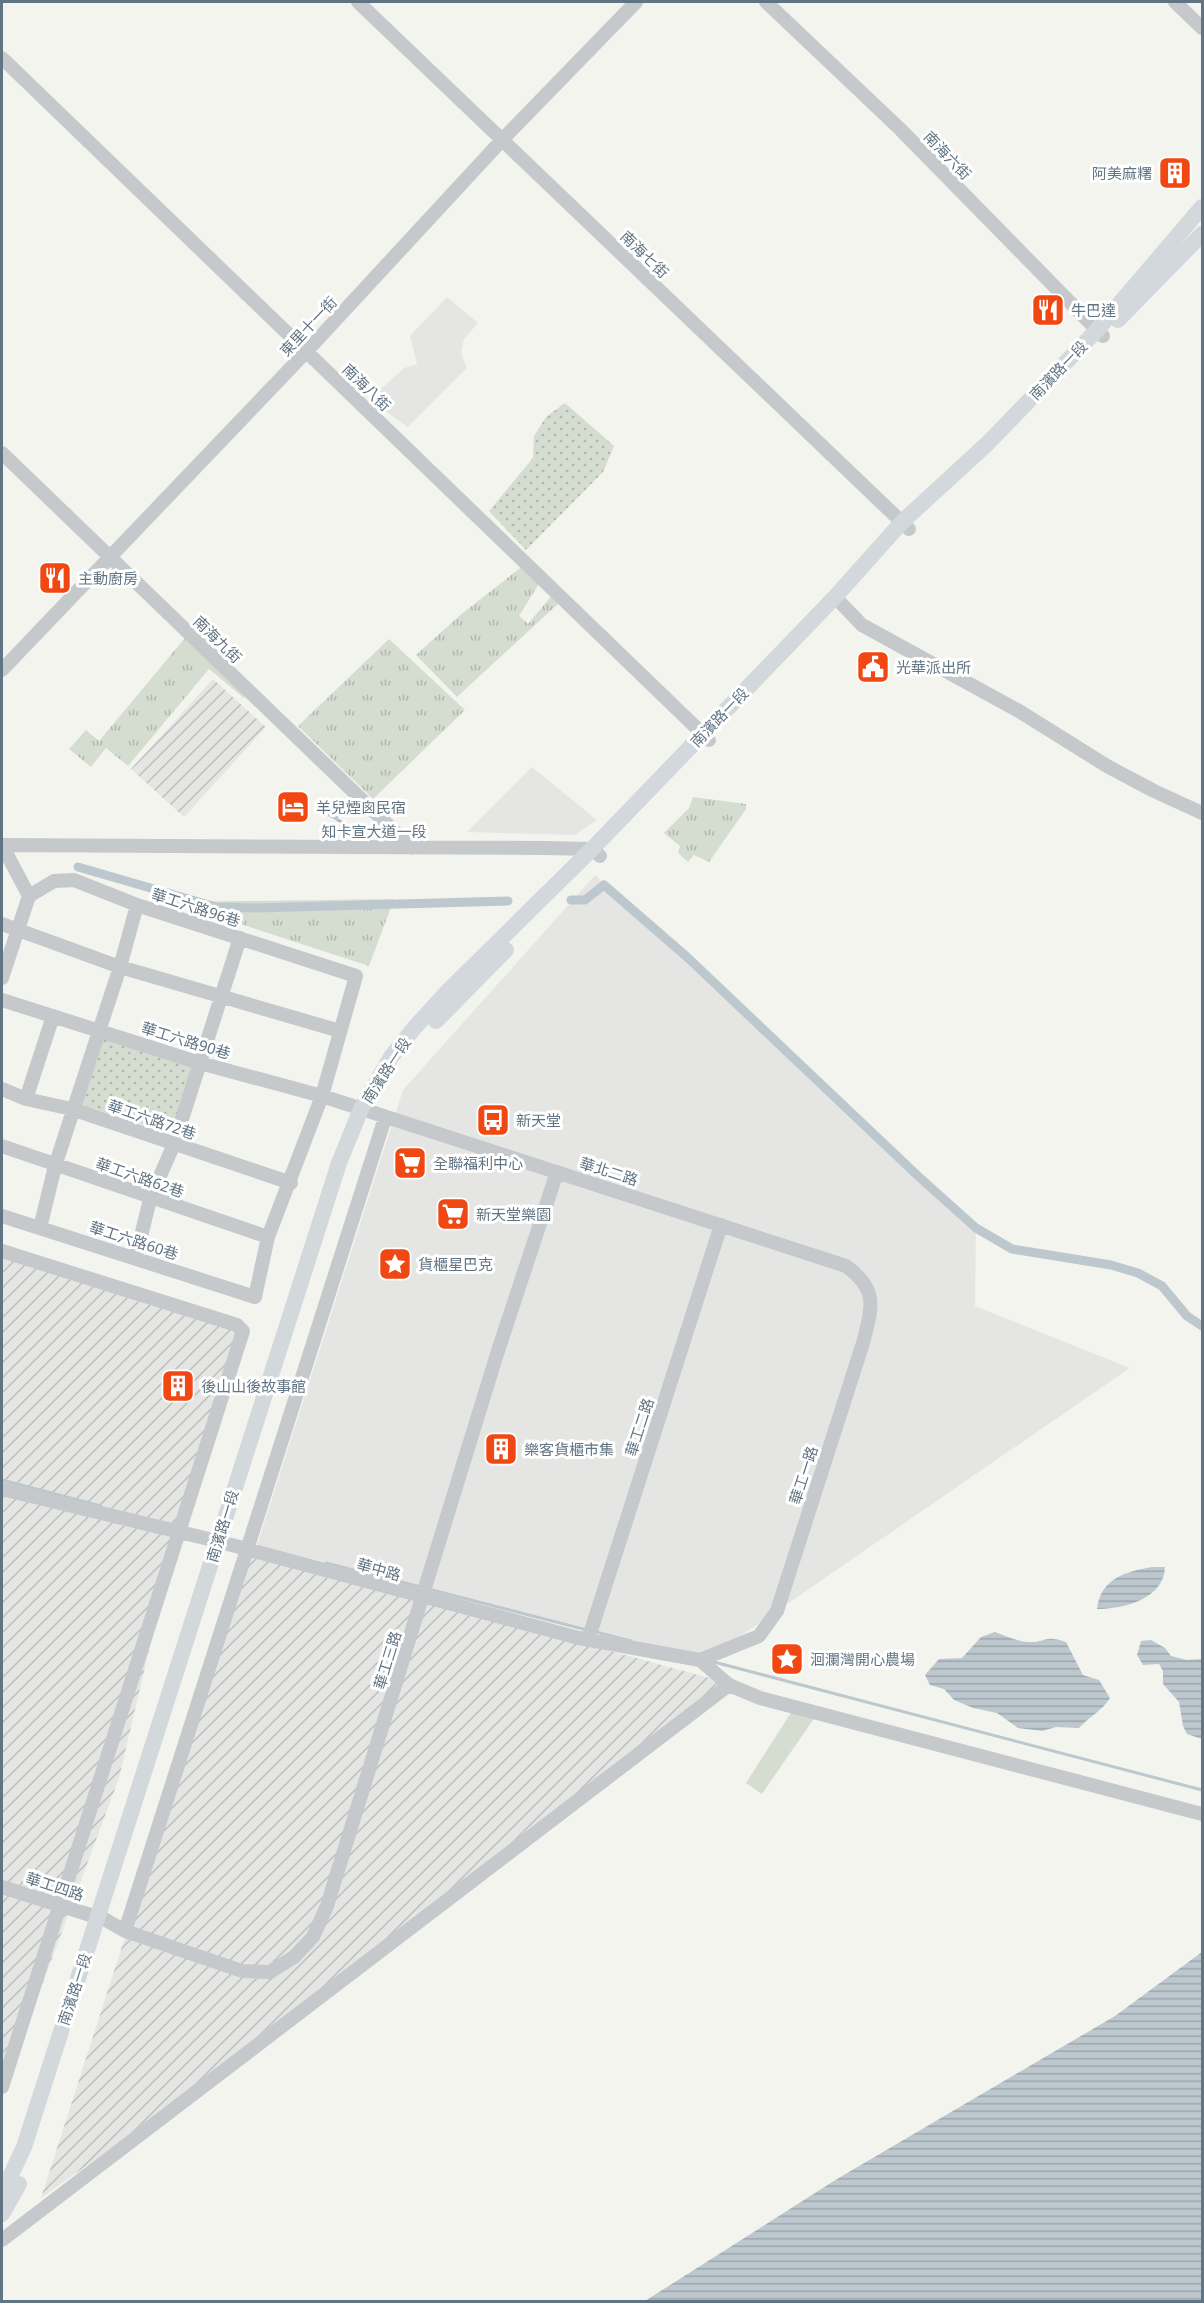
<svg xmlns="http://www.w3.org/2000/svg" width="1204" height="2303" font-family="'Noto Sans','Noto Sans TC',sans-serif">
<defs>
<pattern id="industrial-furrows" width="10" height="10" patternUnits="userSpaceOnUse" patternTransform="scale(1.5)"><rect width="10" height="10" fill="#e5e6e3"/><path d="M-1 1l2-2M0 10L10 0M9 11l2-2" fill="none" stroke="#bdbfbd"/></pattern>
<pattern id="grass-tufts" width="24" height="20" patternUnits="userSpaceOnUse" patternTransform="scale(1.5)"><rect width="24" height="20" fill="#d5dcd0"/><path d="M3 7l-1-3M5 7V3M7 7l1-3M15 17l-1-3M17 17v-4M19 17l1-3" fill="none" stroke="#b0b7ae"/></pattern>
<pattern id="park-dots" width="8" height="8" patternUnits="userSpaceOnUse" patternTransform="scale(1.5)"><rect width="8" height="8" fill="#d5dcd0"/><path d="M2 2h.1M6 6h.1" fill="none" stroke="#b0b7ae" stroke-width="1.8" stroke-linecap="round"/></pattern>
<pattern id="water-rules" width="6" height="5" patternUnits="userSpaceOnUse" patternTransform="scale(1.5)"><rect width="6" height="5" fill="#bcc8cd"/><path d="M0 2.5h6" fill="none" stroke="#9ca7ac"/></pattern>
</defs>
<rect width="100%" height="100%" fill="#f4f4ef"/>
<path fill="#e5e6e3" d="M447,297L478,323L464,339L461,353L467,368L408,427L369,400L404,368L417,364L410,336Z
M532,767L597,820L575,835L467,832Z
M595,875L976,1225L975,1306L1130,1368L707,1659L257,1545L403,1090Z"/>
<path fill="url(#industrial-furrows)" d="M213,679L266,727L184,817L131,769Z
M2,1251L243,1331L177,1531L119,1778L2,2093Z
M249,1552L713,1679L721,1682L720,1688L165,2110L41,2198Z"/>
<path fill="url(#grass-tufts)" d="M524,565L540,582L519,616L528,624L553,594L560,602L457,697L416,655L459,616Z
M185,638L249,691L244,698L209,669L128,766L106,748L91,767L69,749L86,730L99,741Z
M389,639L465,710L373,799L298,726Z
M693,797L746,804V809L709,862L694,855L688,862L678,853L680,846L664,833L689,808Z
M394,899L369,966L173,902Z"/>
<path fill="url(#park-dots)" d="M565,403L614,446L603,472L526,550L489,511L533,458L534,436L546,417Z
M104,1034L194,1063L173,1128L165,1131L82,1105Z"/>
<path fill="#d5dcd0" d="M792,1711L815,1717L762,1794L746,1783Z"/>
<path fill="url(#water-rules)" d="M335,810L339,819L358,829L357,832L328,816V811Z
M1152,1567H1165C1164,1599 1124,1609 1097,1609C1101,1578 1125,1572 1152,1567Z
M995,1632C1006,1636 1016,1641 1028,1642C1046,1643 1044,1634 1066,1642L1083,1675L1099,1680L1110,1698C1103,1710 1089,1717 1079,1728L1056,1727L1042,1731L1018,1728L997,1713L973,1708L954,1700L944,1689L930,1685L925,1675L939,1659L962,1658L981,1637Z
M1151,1640L1165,1648L1171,1656L1187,1660L1202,1659V1739L1187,1734L1183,1726L1179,1702L1163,1684V1671L1159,1664L1143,1665L1137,1655L1141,1641Z
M1202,1952V2301H645L837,2179L1115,2016Z"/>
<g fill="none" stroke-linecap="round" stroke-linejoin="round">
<path stroke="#bcc8cd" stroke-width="3" d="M2,1480L101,1506
M326,1563L421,1587
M428,1589L587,1630
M596,1632L631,1641
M710,1661L1202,1790"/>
<path stroke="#bcc8cd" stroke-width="9" d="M78,867L216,907L257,908L508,901
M571,900H585L604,885L687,957L918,1176L976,1228L1012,1249L1111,1265L1138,1273L1162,1286L1187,1316L1202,1326"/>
<path stroke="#c6c9cc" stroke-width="14" d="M358,2L909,529
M766,2L900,129L1103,336
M1175,2L1202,28
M2,58L709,740
M2,453L412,848
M835,597L862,625L1019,711L1107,766L1154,791L1202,813
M2,670L306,352L502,140L636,2
M2,845L546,848L592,849L600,856
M2,845L29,896L2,978
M2,924L120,967L340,1031
M2,1000L200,1063L322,1096L846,1266C879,1290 872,1307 863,1343L777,1611L759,1636L700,1660
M2,1089L26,1099L72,1109L291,1183
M26,1099L53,1016
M2,1146L268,1237
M2,1216L255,1297L268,1237L322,1096L356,976L137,905L74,880L54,881L29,896
M40,1228L55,1166L120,967L137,905
M2,1251L237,1325L243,1331L2,2087
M136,1257L150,1199L174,1144L240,938
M2,1489L217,1541L579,1638L700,1660L729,1685L760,1698L1202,1814
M588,1640L721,1225
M2,1887L106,1920L125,1931L242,1971L270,1972L294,1957L313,1937L327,1906L497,1354L557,1172
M125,1931L385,1118
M2,2240L729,1685"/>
<path stroke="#d2d8dc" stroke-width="16" d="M1118,320L1202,234
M436,1021L506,950
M2,2194L24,2147L339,1163L361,1109L391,1057L415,1027L448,991L592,849L835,597L902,522L988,443L1097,330L1202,207
M2,2214L19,2184"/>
</g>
<defs>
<symbol id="building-square" viewBox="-11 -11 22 22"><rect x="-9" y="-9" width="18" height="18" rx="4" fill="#f14713" stroke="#fff"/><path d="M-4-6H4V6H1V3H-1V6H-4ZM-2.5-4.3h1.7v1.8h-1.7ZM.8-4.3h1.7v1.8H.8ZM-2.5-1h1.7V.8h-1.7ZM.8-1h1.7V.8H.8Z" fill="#fff"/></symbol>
<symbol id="restaurant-square" viewBox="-11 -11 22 22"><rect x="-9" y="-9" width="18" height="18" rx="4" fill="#f14713" stroke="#fff"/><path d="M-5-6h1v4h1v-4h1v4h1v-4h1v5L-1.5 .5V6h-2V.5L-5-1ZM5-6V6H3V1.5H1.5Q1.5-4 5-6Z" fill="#fff"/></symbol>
<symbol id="civic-square" viewBox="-11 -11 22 22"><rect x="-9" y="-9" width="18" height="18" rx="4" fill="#f14713" stroke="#fff"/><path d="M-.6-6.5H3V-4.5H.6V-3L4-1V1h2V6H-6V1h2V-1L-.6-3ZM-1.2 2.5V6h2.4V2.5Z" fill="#fff"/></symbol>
<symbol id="hotel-square" viewBox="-11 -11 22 22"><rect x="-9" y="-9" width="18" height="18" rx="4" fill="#f14713" stroke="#fff"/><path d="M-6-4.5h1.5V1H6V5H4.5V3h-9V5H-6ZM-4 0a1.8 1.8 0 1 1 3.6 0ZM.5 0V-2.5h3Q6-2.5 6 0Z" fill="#fff"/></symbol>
<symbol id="bus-square" viewBox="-11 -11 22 22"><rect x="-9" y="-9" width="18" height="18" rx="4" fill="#f14713" stroke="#fff"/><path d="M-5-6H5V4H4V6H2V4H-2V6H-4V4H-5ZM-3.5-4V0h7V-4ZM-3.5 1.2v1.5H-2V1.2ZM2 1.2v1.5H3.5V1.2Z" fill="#fff"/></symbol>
<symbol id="supermarket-square" viewBox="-11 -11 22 22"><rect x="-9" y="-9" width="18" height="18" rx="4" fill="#f14713" stroke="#fff"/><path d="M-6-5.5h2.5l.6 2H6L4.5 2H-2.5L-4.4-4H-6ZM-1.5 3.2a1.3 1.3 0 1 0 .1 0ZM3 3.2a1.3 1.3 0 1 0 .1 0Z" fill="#fff"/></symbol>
<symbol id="sight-square" viewBox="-11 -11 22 22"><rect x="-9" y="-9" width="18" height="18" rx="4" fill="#f14713" stroke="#fff"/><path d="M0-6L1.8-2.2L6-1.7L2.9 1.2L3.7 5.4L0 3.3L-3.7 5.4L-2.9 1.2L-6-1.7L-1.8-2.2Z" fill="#fff"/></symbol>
</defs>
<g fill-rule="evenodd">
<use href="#building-square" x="1156" y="154" width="38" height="38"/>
<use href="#restaurant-square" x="1029" y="291" width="38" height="38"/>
<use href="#restaurant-square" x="36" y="559" width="38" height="38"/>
<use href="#civic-square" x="854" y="648" width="38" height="38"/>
<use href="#hotel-square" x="274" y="788" width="38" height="38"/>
<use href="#bus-square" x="474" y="1101" width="38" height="38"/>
<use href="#supermarket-square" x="391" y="1144" width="38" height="38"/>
<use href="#supermarket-square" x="434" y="1195" width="38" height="38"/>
<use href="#sight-square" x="376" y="1245" width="38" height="38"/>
<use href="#building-square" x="159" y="1367" width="38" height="38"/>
<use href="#building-square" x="482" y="1430" width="38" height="38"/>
<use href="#sight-square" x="768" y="1640" width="38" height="38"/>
</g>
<g text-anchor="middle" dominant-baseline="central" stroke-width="6" stroke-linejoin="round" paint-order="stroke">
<g font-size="15" fill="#617483" stroke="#fff">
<text transform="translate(948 155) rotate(46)">南海六街</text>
<text transform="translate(645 254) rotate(44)">南海七街</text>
<text transform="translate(308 326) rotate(-47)">東里十一街</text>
<text transform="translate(1058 370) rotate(-46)">南濱路一段</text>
<text transform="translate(367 387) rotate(44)">南海八街</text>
<text transform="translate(218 639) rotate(44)">南海九街</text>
<text transform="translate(719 717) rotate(-46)">南濱路一段</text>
<text x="374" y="831">知卡宣大道一段</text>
<text transform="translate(196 907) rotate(18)">華工六路96巷</text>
<text transform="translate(186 1040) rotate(17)">華工六路90巷</text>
<text transform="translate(386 1070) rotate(-57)">南濱路一段</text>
<text transform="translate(152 1119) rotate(19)">華工六路72巷</text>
<text transform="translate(609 1171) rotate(18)">華北二路</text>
<text transform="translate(140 1177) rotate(19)">華工六路62巷</text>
<text transform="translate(134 1240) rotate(18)">華工六路60巷</text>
<text transform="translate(639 1427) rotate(-72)">華工二路</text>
<text transform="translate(803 1475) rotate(-72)">華工一路</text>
<text transform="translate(222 1526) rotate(-73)">南濱路一段</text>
<text transform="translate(379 1569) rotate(16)">華中路</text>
<text transform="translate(387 1660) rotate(-73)">華工三路</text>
<text transform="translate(55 1886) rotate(18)">華工四路</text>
<text transform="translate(74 1989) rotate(-72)">南濱路一段</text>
</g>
<g font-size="15" fill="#617483" stroke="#fff" text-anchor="start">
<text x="1152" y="173" text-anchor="end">阿美麻糬</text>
<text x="1071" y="310">牛巴達</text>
<text x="78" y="578">主動廚房</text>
<text x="896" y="667">光華派出所</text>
<text x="316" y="807">羊兒煙囪民宿</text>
<text x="516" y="1120">新天堂</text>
<text x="433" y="1163">全聯福利中心</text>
<text x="476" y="1214">新天堂樂園</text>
<text x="418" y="1264">貨櫃星巴克</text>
<text x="201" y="1386">後山山後故事館</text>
<text x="524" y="1449">樂客貨櫃市集</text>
<text x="810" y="1659">洄瀾灣開心農場</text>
</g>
</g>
<rect width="1204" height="2303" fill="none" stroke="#617483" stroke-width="6"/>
</svg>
